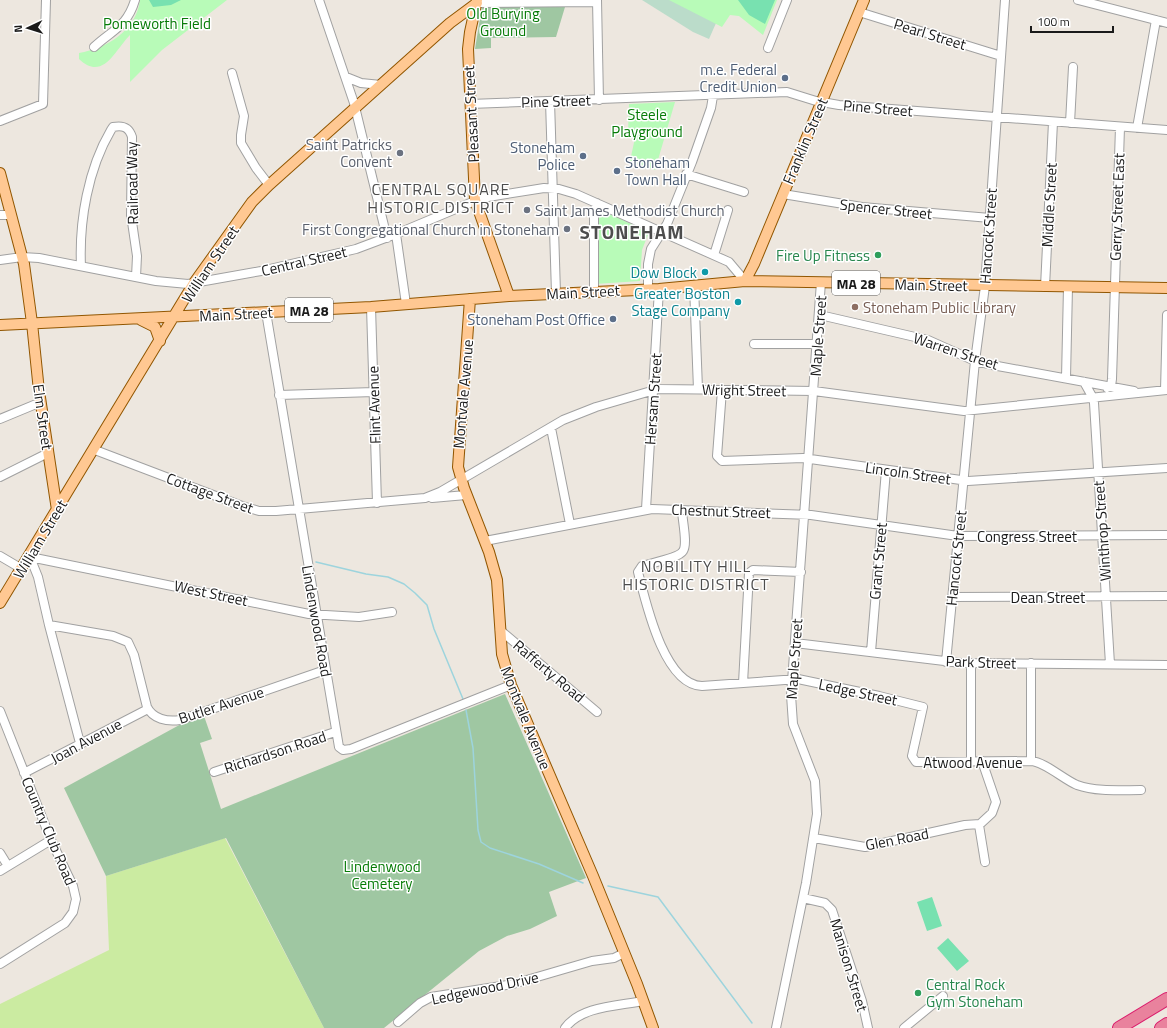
<svg xmlns="http://www.w3.org/2000/svg" width="1167" height="1028" font-family="'Titillium Web',sans-serif">
<rect width="100%" height="100%" fill="#ede7df"/>
<path fill="#cbeba1" d="M225,838L324,1028H0V1004L109,950L106,876Z"/>
<path fill="#bbdcca" d="M642,0H680L720,14L709,39L693,32Z"/>
<path fill="#9fc7a2" d="M482,6L565,7L556,37L491,38V48L475,49Z
M505,694L586,878L549,892L557,916L530,929L507,936L479,951L384,1028H324L226,838L106,876L64,788L183,723L204,716L212,739L200,743L221,809Z"/>
<path fill="#b8fbb8" d="M140,0H227L162,50L130,82V35C115,50 103,82 79,59V53C107,48 136,31 140,0Z
M669,0H777L763,35L739,16L730,15L722,27Z
M675,102L655,170L630,161L635,138L628,133L629,104Z
M597,211H603L649,232L642,250L640,281L595,284Z"/>
<path fill="#78e1b0" d="M149,0H181L171,5L153,7Z
M738,0H775L765,24L749,15Z
M932,897L942,926L927,931L917,902Z
M948,938L969,961L957,971L937,948Z"/>
<g fill="none" stroke-linecap="round" stroke-linejoin="round">
<path stroke="#9dd4dd" stroke-width="1.5" d="M316,562L366,574L388,577L404,584L415,593L427,605L434,629L463,699
M466,710L473,748L478,830L481,842L490,848L539,864L583,883
M608,886L658,897L752,1023"/>
<defs>
<path id="minor" d="M319,0L354,103L387,238
M597,0L599,100
M1078,0L1167,23
M477,3L597,2
M859,12L1001,56
M94,47C112,30 127,27 135,0
M768,48L787,0
M232,73L244,116L241,135V143L256,168L269,185
M346,77L361,83L381,85
M550,101L556,293
M470,104L787,92L816,101L839,105L1167,130
M0,121L43,104L46,0
M1070,123L1073,67
M1137,128L1156,20
M686,174L744,192
M783,194L862,207L990,218
M0,215H11
M396,234L406,304
M714,255L728,210
M0,260L22,257L39,258L156,281L188,284L261,271L356,249L396,234L482,198L544,188L559,189L576,194L729,262L745,281
M81,266C79,221 88,169 111,130L113,127C123,125 129,127 132,137L131,215L137,256L136,277
M694,286L698,389
M1045,287L1053,122
M648,289V264L651,249L667,224L692,162L711,108L713,96
M594,291V212L597,203
M371,307L377,503
M266,312L339,747L343,750L351,749L511,685
M820,315L928,340L975,361L992,365L1134,391
M754,344H818
M1066,378L1068,287
M1084,382L1093,398L1094,403L1110,664
M1107,388L1111,386L1112,379L1120,127
M722,390L717,456L722,461L803,458L968,481L1167,468
M1165,390L1167,315
M279,395L374,392
M0,419L41,402
M551,428L570,524
M95,450L242,506L259,511H276L425,498L440,492L563,420L596,407L658,389L814,391L964,411L1167,390
M0,477L48,453
M432,498L466,495
M646,509L659,289
M682,510C682,519 688,544 683,551C679,558 651,563 642,566L638,572C646,603 664,685 702,686L798,679L879,696L923,707L912,756L916,762L1031,761V663
M485,541L652,509L811,515L958,536L1167,535
M0,556L22,569
M30,557L38,577L49,625L113,636L128,642L134,655L147,707C153,719 167,722 180,720L325,670
M30,557L309,614L359,617L392,612
M952,597L1167,596
M49,625L80,743
M500,630L597,712
M795,643L961,663L1167,665
M871,652L886,470
M946,662L975,361L985,286L1005,0
M971,663V761
M743,683L749,573L753,570L801,572
M0,711L51,840L73,886L76,899L73,912L65,923L0,964
M982,761L996,802L992,813L979,825L985,862
M1031,761C1045,762 1063,779 1077,785C1097,792 1120,790 1141,790
M214,772L335,732
M24,773L148,709
M814,838L865,847L965,825L980,824
M0,853L8,866
M0,871L51,840
M803,898L825,903L832,910L862,1001L868,1028
M398,1022L420,1003L431,997L513,984L592,961L614,958L624,953
M565,1028C581,1006 618,1006 643,1001
M776,1028L806,883L817,814L815,781L793,724L791,695L821,282
M904,1028L943,996"/>
<path id="major" d="M477,0L470,32L468,49L475,200L509,296
M0,173L24,264L32,323L39,391L57,510
M745,281L754,264L864,0
M470,299L458,467L464,488L489,552L497,580L502,654L511,685L593,876L637,984L653,1028
M141,320L155,327L160,341
M0,325L371,307L509,296L659,289L745,281L1167,288
M0,603L194,283L252,202L269,185L450,23L477,3"/>
<path id="highway" d="M1119,1028L1167,999
M1161,1028L1167,1024"/>
</defs>
<use href="#minor" stroke="#a1a1a1" stroke-width="10"/>
<use href="#major" stroke="#915600" stroke-width="12"/>
<use href="#highway" stroke="#db1c6c" stroke-width="14"/>
<use href="#minor" stroke="#fff" stroke-width="8"/>
<use href="#major" stroke="#ffc892" stroke-width="10"/>
<use href="#highway" stroke="#e9829d" stroke-width="12"/>
</g>
<g fill="#5c6f8a" stroke="#fff" stroke-width="1.5">
<circle cx="785" cy="78" r="4"/>
<circle cx="583" cy="156" r="4"/>
<circle cx="617" cy="171" r="4"/>
<circle cx="613" cy="319" r="4"/>
</g>
<g fill="#6b7280" stroke="#fff" stroke-width="1.5">
<circle cx="400" cy="153" r="4"/>
<circle cx="527" cy="210" r="4"/>
<circle cx="567" cy="229" r="4"/>
</g>
<g fill="#2e9e5b" stroke="#fff" stroke-width="1.5">
<circle cx="878" cy="255" r="4"/>
<circle cx="918" cy="993" r="4"/>
</g>
<g fill="#0f9aa8" stroke="#fff" stroke-width="1.5">
<circle cx="705" cy="272" r="4"/>
<circle cx="738" cy="302" r="4"/>
</g>
<circle fill="#8d6e63" stroke="#fff" stroke-width="1.5" cx="855" cy="307" r="4"/>
<g text-anchor="middle" dominant-baseline="central" stroke-width="3" stroke-linejoin="round" paint-order="stroke">
<g fill="#fff" stroke="#5f5f5f" stroke-width="1">
<rect x="832" y="271" width="48" height="24" rx="3"/>
<rect x="285" y="298" width="48" height="24" rx="3"/>
</g>
<g font-size="14" font-weight="bold" fill="#1a1a1a">
<text x="856" y="283">MA 28</text>
<text x="309" y="310">MA 28</text>
</g>
<g font-size="15" fill="#067b07" stroke="#fff">
<text x="503" y="13">Old Burying<tspan x="503" dy="17">Ground</tspan></text>
<text x="157" y="23">Pomeworth Field</text>
<text x="647" y="114">Steele<tspan x="647" dy="17">Playground</tspan></text>
<text x="382" y="866">Lindenwood<tspan x="382" dy="17">Cemetery</tspan></text>
</g>
<g font-size="15" fill="#1a1a1a" stroke="#fff">
<text transform="translate(930 34) rotate(17)">Pearl Street</text>
<text transform="translate(556 101) rotate(-2)">Pine Street</text>
<text transform="translate(878 108) rotate(5)">Pine Street</text>
<text transform="translate(471 114) rotate(-93)">Pleasant Street</text>
<text transform="translate(805 141) rotate(-67)">Franklin Street</text>
<text transform="translate(132 183) rotate(-91)">Railroad Way</text>
<text transform="translate(1049 205) rotate(-87)">Middle Street</text>
<text transform="translate(1117 207) rotate(-88)">Gerry Street East</text>
<text transform="translate(886 209) rotate(6)">Spencer Street</text>
<text transform="translate(988 236) rotate(-86)">Hancock Street</text>
<text transform="translate(304 261) rotate(-13)">Central Street</text>
<text transform="translate(210 264) rotate(-56)">William Street</text>
<text transform="translate(931 285) rotate(1)">Main Street</text>
<text transform="translate(583 292) rotate(-3)">Main Street</text>
<text transform="translate(236 314) rotate(-3)">Main Street</text>
<text transform="translate(818 336) rotate(-86)">Maple Street</text>
<text transform="translate(956 351) rotate(18)">Warren Street</text>
<text transform="translate(744 390) rotate(1)">Wright Street</text>
<text transform="translate(463 394) rotate(-85)">Montvale Avenue</text>
<text transform="translate(653 399) rotate(-86)">Hersam Street</text>
<text transform="translate(374 405) rotate(-92)">Flint Avenue</text>
<text transform="translate(43 417) rotate(82)">Elm Street</text>
<text transform="translate(908 473) rotate(8)">Lincoln Street</text>
<text transform="translate(210 493) rotate(20)">Cottage Street</text>
<text transform="translate(721 511) rotate(2)">Chestnut Street</text>
<text transform="translate(1102 531) rotate(-94)">Winthrop Street</text>
<text x="1027" y="536">Congress Street</text>
<text transform="translate(40 539) rotate(-59)">William Street</text>
<text transform="translate(956 558) rotate(-84)">Hancock Street</text>
<text transform="translate(878 561) rotate(-85)">Grant Street</text>
<text transform="translate(211 593) rotate(12)">West Street</text>
<text x="1048" y="597">Dean Street</text>
<text transform="translate(317 621) rotate(80)">Lindenwood Road</text>
<text transform="translate(794 659) rotate(-86)">Maple Street</text>
<text transform="translate(981 662) rotate(2)">Park Street</text>
<text transform="translate(549 671) rotate(40)">Rafferty Road</text>
<text transform="translate(858 692) rotate(12)">Ledge Street</text>
<text transform="translate(221 705) rotate(-18)">Butler Avenue</text>
<text transform="translate(526 718) rotate(68)">Montvale Avenue</text>
<text transform="translate(86 741) rotate(-28)">Joan Avenue</text>
<text transform="translate(275 752) rotate(-18)">Richardson Road</text>
<text x="973" y="762">Atwood Avenue</text>
<text transform="translate(49 831) rotate(67)">Country Club Road</text>
<text transform="translate(897 839) rotate(-11)">Glen Road</text>
<text transform="translate(849 965) rotate(73)">Manison Street</text>
<text transform="translate(485 988) rotate(-12)">Ledgewood Drive</text>
</g>
<g font-size="15" fill="#4e5e75" stroke="#fff" text-anchor="end">
<text x="777" y="69">m.e. Federal<tspan x="777" dy="17">Credit Union</tspan></text>
<text x="575" y="147">Stoneham<tspan x="575" dy="17">Police</tspan></text>
<text x="625" y="162" text-anchor="start">Stoneham<tspan x="625" dy="17">Town Hall</tspan></text>
<text x="605" y="319">Stoneham Post Office</text>
</g>
<g font-size="15" fill="#5b616d" stroke="#fff" text-anchor="end">
<text x="392" y="144">Saint Patricks<tspan x="392" dy="17">Convent</tspan></text>
<text x="535" y="210" text-anchor="start">Saint James Methodist Church</text>
<text x="559" y="229">First Congregational Church in Stoneham</text>
</g>
<g font-size="15" fill="#27864d" stroke="#fff" text-anchor="end">
<text x="870" y="255">Fire Up Fitness</text>
<text x="926" y="984" text-anchor="start">Central Rock<tspan x="926" dy="17">Gym Stoneham</tspan></text>
</g>
<g font-size="15" fill="#0d838f" stroke="#fff" text-anchor="end">
<text x="697" y="272">Dow Block</text>
<text x="730" y="293">Greater Boston<tspan x="730" dy="17">Stage Company</tspan></text>
</g>
<g font-size="15" fill="#785e54" stroke="#fff" text-anchor="start">
<text x="863" y="307">Stoneham Public Library</text>
</g>
<g font-size="16" letter-spacing="1" fill="#4d4d4d" stroke="#fff">
<text x="441" y="189">CENTRAL SQUARE<tspan x="441" dy="18">HISTORIC DISTRICT</tspan></text>
<text x="696" y="566">NOBILITY HILL<tspan x="696" dy="18">HISTORIC DISTRICT</tspan></text>
</g>
<g font-size="19" font-weight="bold" letter-spacing="1" fill="#4d4d4d" stroke="#fff">
<text x="632" y="231">STONEHAM</text>
</g>
</g>
<g transform="translate(28 28) rotate(266)" stroke="#ffffff" stroke-width="3" paint-order="stroke">
<path d="M0-3L7 15L0 10L-7 15Z" fill="#1a1a1a"/>
<text y="-6" font-size="11" font-weight="bold" text-anchor="middle" fill="#1a1a1a">N</text>
</g>
<path d="M1031 26v6h82v-6" fill="none" stroke="#1a1a1a" stroke-width="2"/>
<text x="1037" y="26" font-size="12" fill="#1a1a1a" stroke="#ffffff" stroke-width="3" paint-order="stroke">100 m</text>
</svg>
